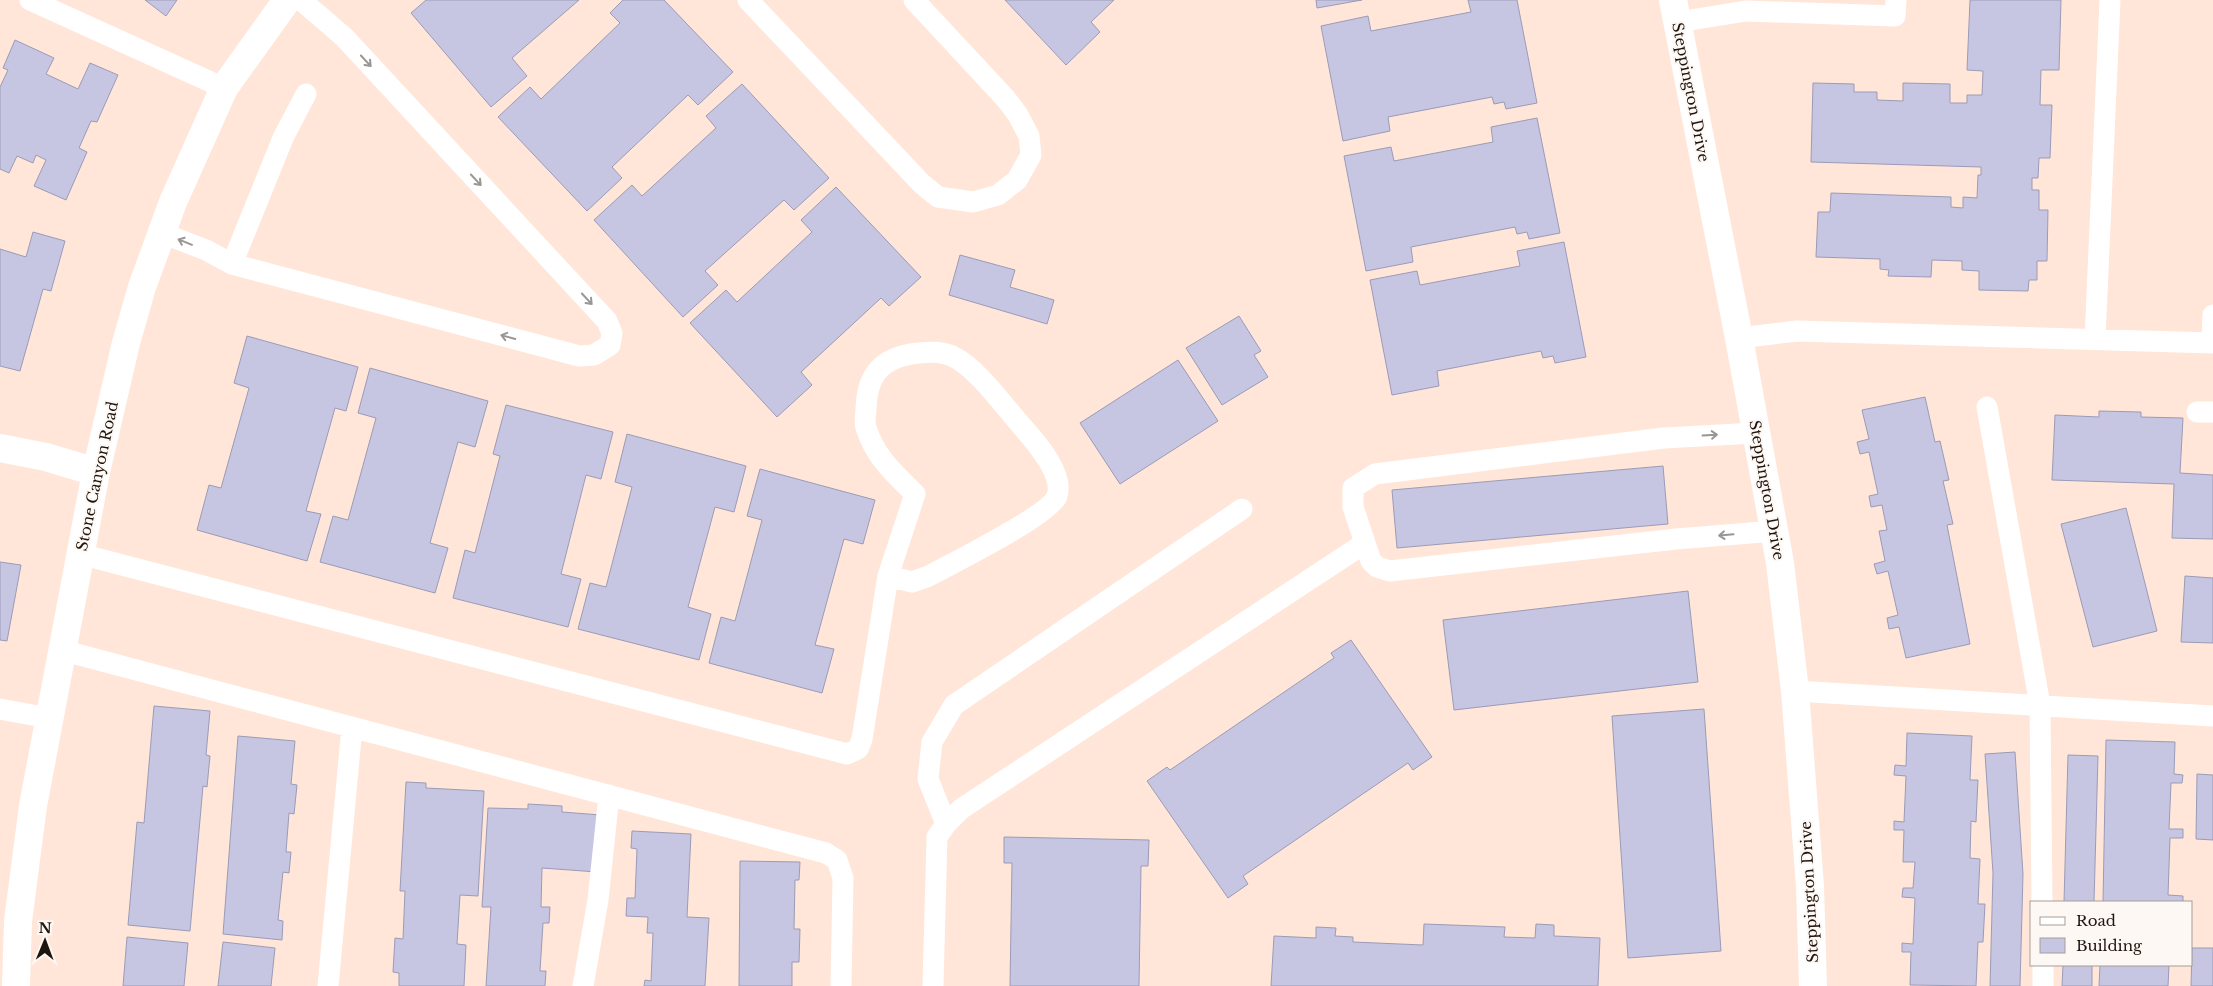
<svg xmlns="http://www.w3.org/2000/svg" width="2213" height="986" font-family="'Libre Baskerville',serif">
<rect width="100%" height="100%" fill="#ffe6d8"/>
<path fill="#c6c6e3" stroke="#9b9bb7" d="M145,0H177L166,16Z
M426,0H579L512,58L527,76L491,107L411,13Z
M623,0H664L733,72L698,105L688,95L612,167L622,178L587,211L498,117L530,87L541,99L620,23L610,13Z
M1005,0H1114L1091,22L1100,32L1066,65Z
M1316,0H1362L1317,8Z
M1468,0H1517L1537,103L1506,109L1504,102L1494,104L1492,97L1388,117L1390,131L1343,141L1321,26L1368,16L1371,31L1471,12Z
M1970,0H2061L2059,70H2041L2040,105H2052L2050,158H2039L2038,178H2032V190H2039V210H2048L2047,261H2037V280H2029L2028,291L1979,290V271L1962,270V261L1932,260L1931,277L1888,276L1889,270L1880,269V259L1816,257L1818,212H1830L1831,193L1951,197V207L1963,208V197L1977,198L1978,175H1981V167L1811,162L1813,83L1854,84V92H1877V100L1903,101V83L1950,84V103H1967V95H1982L1983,71L1967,70Z
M15,40L54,58L46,74L78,89L90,63L118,75L97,122L91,121L79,148L87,152L66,200L34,186L46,160L36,155L33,163L17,156L9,173L0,169V87L8,70L3,68Z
M742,84L829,178L794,210L784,200L705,271L718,285L683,317L594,220L632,185L642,196L716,128L706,116Z
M1537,118L1560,233L1529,239L1527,232L1517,234L1515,227L1411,247L1413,262L1366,271L1344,156L1391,147L1394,161L1493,142L1491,127Z
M836,187L921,277L889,306L881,298L801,372L812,385L777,417L690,323L726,290L737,302L812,232L801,220Z
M33,232L65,241L51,291L43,289L20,371L0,366V249L26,257Z
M1564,242L1586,357L1555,363L1553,356L1543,358L1541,351L1437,371L1439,386L1392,395L1370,280L1417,271L1420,285L1520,266L1517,251Z
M960,255L1015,270L1010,287L1054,300L1047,324L949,295Z
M1239,316L1261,351L1254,355L1268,377L1222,405L1186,348Z
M247,336L358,367L346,411L335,408L306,511L321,514L307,561L197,530L209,485L221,488L249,388L234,383Z
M1178,360L1218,421L1120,484L1080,423Z
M370,368L488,401L475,447L458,442L430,543L448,548L435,593L320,562L333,516L348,520L376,418L358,413Z
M1925,397L1935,442L1940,441L1949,480L1943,481L1953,524L1947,525L1970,644L1906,658L1899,627L1889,629L1887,618L1898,615L1888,571L1877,574L1874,564L1885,561L1879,531L1887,530L1882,505L1871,507L1869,496L1878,494L1869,452L1860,454L1857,442L1869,439L1862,410Z
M506,405L613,432L601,479L586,475L561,574L581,579L568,627L453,598L465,550L475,553L500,456L493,454Z
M2099,411L2141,412V417L2183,418L2180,473L2213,475V539L2172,538L2174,484L2052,480L2055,415L2099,417Z
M627,434L746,466L734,512L715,507L688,607L711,614L699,660L578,629L590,583L606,587L632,487L615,482Z
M1663,466L1668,524L1397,548L1392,490Z
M760,469L875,500L863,544L844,539L815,645L834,649L822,693L709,663L721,617L735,621L762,520L747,516Z
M2126,508L2157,631L2093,647L2061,524Z
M0,562L21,565L7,641L0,640Z
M2185,576L2213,578V643L2181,642Z
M1688,591L1698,682L1454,710L1443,620Z
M1351,640L1432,757L1413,770L1408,763L1243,876L1248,884L1228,898L1147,781L1167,767L1170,770L1334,658L1331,653Z
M154,706L210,711L206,755L210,756L207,787L203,786L190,931L128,925L137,822L144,823Z
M1704,709L1721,951L1628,958L1612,716Z
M1907,733L1972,736L1970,780H1978L1976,822L1971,821L1970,858L1980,859L1978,904H1985L1983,942H1978L1976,986L1910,985L1911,952H1902V943L1913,944L1915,898L1902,897L1903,888H1913L1915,862H1903L1904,830H1894V821L1904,822L1906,776L1894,775L1895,765L1906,766Z
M238,736L295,741L291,784L297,785L294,814L289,813L286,852H291L289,873L283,872L278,920L283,921L282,940L223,934Z
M2106,740L2175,742L2174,774L2183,775L2182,783H2171L2169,829H2183V838H2170L2168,895L2183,896V902H2103Z
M2015,752L2023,874L2020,986H1990L1993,873L1985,754Z
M2068,755L2098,756L2094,902H2064Z
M2197,774L2213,775V840L2196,839Z
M406,782L426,783V788L484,791L478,896L460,895L457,944L466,945L464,986H399V973L393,972L395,938L403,939L405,891H400Z
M528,804L562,806V812L601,815L597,872L542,868L541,907H550L549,923H543L540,971H546L545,986H486L491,907H482L488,808L528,809Z
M632,831L691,834L687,917L709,918L705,986H644L645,980L651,981L653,933H647L648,917L626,916L627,898H635L637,849L631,848Z
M1004,837L1149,840L1148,866H1141L1139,986H1010L1012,863H1004Z
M740,861L800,862L799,880H795L794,929H800L799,962H792V986H739Z
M1424,924L1505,927L1504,937L1535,938L1536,924L1554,925V936L1600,938L1598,986H1271L1274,936L1316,938V927L1336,928L1335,936L1353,937V942L1423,945Z
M127,937L188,943L184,986H123Z
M223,942L275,948L271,986H218Z
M2192,948H2213V986H2191Z
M2063,965H2092V986H2062Z
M2100,965H2169L2168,986H2099Z"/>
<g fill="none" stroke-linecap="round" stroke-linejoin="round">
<path stroke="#fff" stroke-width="21" d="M30,0L224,88
M748,0L922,184L938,197L973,202L998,195L1017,180L1031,155L1029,136L1018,115L1006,99L914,0
M1678,22L1746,11L1895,16L1896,0
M162,233L206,250L232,264L579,356L594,355L610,345L612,333L607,321L344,37L301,0
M232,264L283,138L306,94
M1739,338L1797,331L2213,343
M2095,339L2110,0
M2212,343L2213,315
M1987,407L2040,705L2042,902
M2197,412H2213
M1756,433L1664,438L1375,474L1353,488V507L1371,561L1377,567L1390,571L1676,539L1775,531
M80,554L847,754L858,749L862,739L888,576L915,494C893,472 876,458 866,428C864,422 866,415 866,409C867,373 883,357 918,353C930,352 940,351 952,356C977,367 1006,409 1026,431C1039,446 1064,475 1057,496C1050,515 951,564 929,576L912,582L888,576
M61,650L826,853L837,860L843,878L841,986
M1795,691L2213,716
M0,709L49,718
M946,824L928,779L932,742L954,705L1242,509
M2043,965V986
M328,986L352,727
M583,986L598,900L609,795
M933,986L937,837L946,824L961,809L1365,543"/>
<path stroke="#fff" stroke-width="28" d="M1673,0L1739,338L1780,563L1795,691L1810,886L1813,986
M0,448L46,457L96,472"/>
<path stroke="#fff" stroke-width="28" d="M16,986L18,921L33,806L96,472L126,343L142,287L173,202L224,88L287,0"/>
</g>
<defs><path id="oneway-shaft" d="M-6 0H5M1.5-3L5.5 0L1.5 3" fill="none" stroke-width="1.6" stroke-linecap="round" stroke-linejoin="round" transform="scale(1.25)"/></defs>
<g stroke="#9a9693">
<use href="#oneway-shaft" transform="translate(366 61) rotate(47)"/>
<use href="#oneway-shaft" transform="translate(476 180) rotate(47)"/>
<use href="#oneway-shaft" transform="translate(185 242) rotate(-158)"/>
<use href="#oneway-shaft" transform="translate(587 299) rotate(47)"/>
<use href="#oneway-shaft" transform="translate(508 337) rotate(-165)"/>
<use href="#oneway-shaft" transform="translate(1710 435) rotate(-3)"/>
<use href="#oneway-shaft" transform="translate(1726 535) rotate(175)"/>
</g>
<g text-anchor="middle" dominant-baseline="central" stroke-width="4" stroke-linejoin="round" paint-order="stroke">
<g font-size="15" fill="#1f150f" stroke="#fef8f4">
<text transform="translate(1691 92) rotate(79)">Steppington Drive</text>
<text transform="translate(97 476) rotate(-78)">Stone Canyon Road</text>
<text transform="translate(1767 490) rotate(80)">Steppington Drive</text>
<text transform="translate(1809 892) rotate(-93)">Steppington Drive</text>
</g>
</g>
<rect x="2030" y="901" width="162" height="65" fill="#fef8f4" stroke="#a59d98"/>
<rect x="2040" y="917" width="25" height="8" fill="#ffffff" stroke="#a59d98"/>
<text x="2076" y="926" font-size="15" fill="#1f150f">Road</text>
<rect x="2040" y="938" width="25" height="15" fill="#c6c6e3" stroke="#a59d98"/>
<text x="2076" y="951" font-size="15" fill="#1f150f">Building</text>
<g transform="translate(45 941) rotate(1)" stroke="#fef8f4" stroke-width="4" paint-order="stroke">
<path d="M0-4L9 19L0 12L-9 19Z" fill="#1f150f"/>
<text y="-8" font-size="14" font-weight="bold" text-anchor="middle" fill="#1f150f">N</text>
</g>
</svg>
